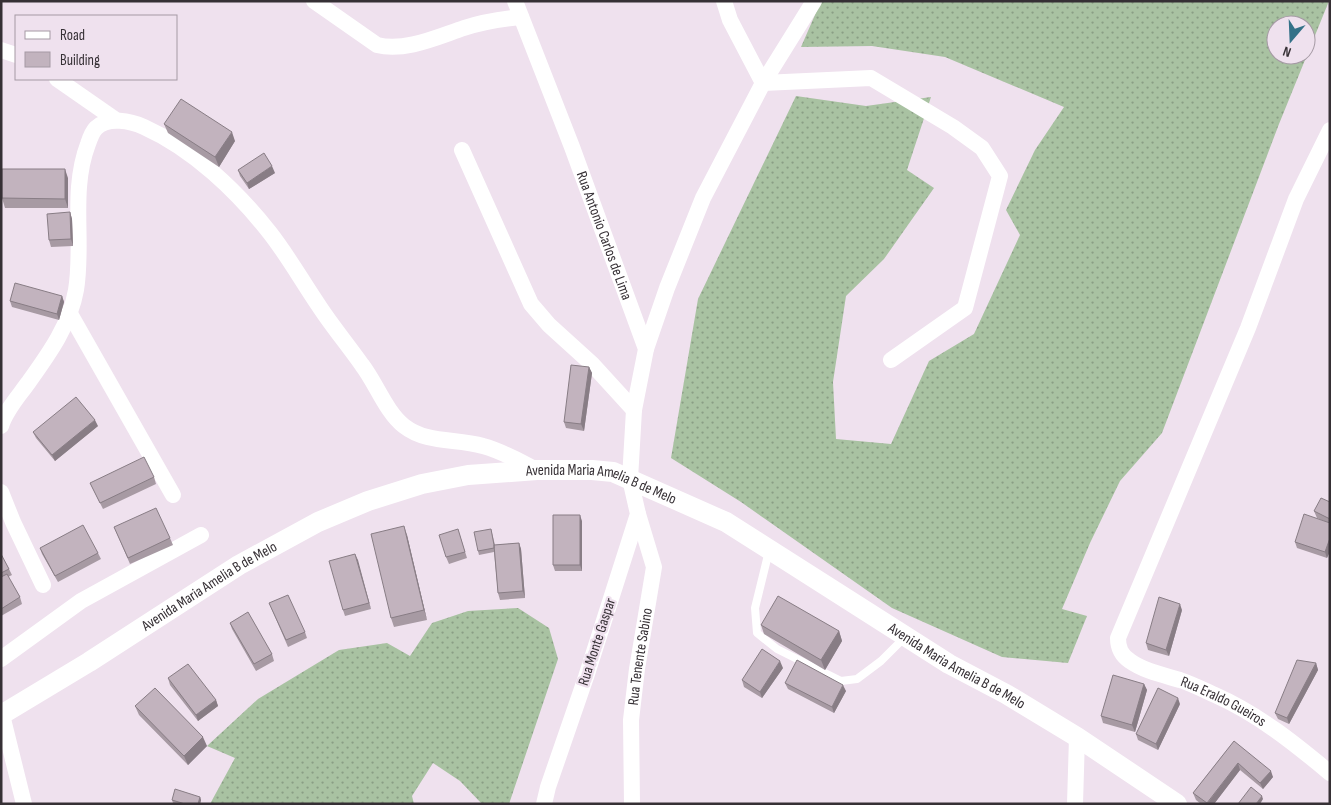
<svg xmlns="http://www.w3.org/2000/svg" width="1331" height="805" font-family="'Sofia Sans Condensed',sans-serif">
<defs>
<pattern id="grass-dots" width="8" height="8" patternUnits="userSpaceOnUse" patternTransform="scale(1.25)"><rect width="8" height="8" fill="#a9c2a2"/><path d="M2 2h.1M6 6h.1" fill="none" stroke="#8a9e85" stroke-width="1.8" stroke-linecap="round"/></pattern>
</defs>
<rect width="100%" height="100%" fill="#efe1ee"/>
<path fill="url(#grass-dots)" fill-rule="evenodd" d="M821,1H1329L1279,124L1162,433L1120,481L1090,543L1062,609L1087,616L1068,663L1002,657L892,608L741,502L671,458L698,299L796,96L866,106L931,97L907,170L934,188L884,259L846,296L833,382L836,439L891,444L929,361L974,334L1020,235L1006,210L1035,150L1064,107L945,57L872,46L801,47ZM1276,25H1306V55H1276Z
M518,608L549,628L558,659L509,804H482L460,781L433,763L412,796L414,804H210L235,758L207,746L258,699L339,650L387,643L410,656L432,623L468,611Z"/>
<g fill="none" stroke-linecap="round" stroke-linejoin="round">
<path stroke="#fff" stroke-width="8" d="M769,551L755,608L757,633L777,649L841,681L857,679L881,661L905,637"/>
<g stroke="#fff" stroke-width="16">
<path d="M314,1L377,45C405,52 437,37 464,28C482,22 501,19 521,17"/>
<path id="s1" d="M515,1L572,147L646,349L634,410L630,479L638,514L586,677L548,787L544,804"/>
<path d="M724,1L730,20L763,83L871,78L953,127L982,148L1000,176L965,308L891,360"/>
<path d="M1,50L16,55"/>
<path d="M57,79L116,120"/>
<path id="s2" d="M1330,130L1296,199L1248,328L1118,638C1118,648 1121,655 1130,661C1144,671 1163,675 1180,680C1192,684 1204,690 1215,695C1258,714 1294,743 1330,773"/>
<path d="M462,150L531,304L549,325L592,364L634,410"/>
<path d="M69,312L173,495"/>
<path d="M646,349L667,288L703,198L763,83L814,1"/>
<path d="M1,426C6,410 18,397 28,383C48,355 70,325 76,290C84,242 70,191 88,144C90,138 92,132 96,128C108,116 131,121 144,127C193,149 237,191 270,233C288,256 302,281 319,306C332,326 348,345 362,365C376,383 386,412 404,426C427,444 456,438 483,446C502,451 519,461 537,470"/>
<path d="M1,492L13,522L43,585"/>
<path d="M1,659L81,601L201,535"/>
<path d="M2,715L24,804"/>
<path id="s3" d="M632,804L631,720L637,669L654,567L638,514"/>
<path d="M1075,804L1077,737"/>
</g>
<path stroke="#fff" stroke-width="20" id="s4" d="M1,715L89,662L239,565L318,522L368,501L422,484L468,475L537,470H592L613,472L726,522L949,664L1006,694L1077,737L1177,804"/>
</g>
<path fill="#a79aa3" d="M164,124L235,141L219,167L168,133Z
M238,170L275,173L249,189L240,176Z
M68,178V208H5L2,198Z
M70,212L72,219L73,246L51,247L49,240Z
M62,296L64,302L59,320L12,307L10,301Z
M589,367L592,373L584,431L566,428L564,422Z
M98,426L55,461L36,438L33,432Z
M154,477L156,484L103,509L90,483Z
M1330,502V551L1327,558L1297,548L1295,542L1324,521L1317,518L1314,511Z
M582,521V571H555L553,565Z
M114,527L170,538L173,545L130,564Z
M458,529L467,558L449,564L446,557Z
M491,529L495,545L519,543L521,549L525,598L500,600L498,593L494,552L479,555L478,551Z
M407,535L427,620L394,627L391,618Z
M40,548L98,553L101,559L58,582L42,554Z
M1,554L9,569L12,575L8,577L20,597L22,604L1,616Z
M355,554L371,609L345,616L343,610Z
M269,603L305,632L307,638L288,647Z
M1182,610L1169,656L1148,650L1146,643Z
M230,623L272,654L274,661L256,671L232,629Z
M761,625L839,631L842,641L825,670L764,634Z
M1316,663L1318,670L1289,724L1278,719L1275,713Z
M783,668L762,698L744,687L742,680Z
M168,678L216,700L218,706L198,721L170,685Z
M785,683L846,691L834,713L788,689Z
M1144,684L1147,690L1135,732L1103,723L1101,716Z
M1180,704L1158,750L1138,740L1136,734Z
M135,706L207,746L188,765L139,715Z
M1234,741L1273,777L1263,789L1240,770L1214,804H1201L1196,800L1193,793Z
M200,797L201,800L200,804H175L173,803L172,800Z"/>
<path fill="#887d85" d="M232,132L235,141L219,167L215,157Z
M272,166L275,173L249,189L247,183Z
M65,169L68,178V208L65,199Z
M70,212L72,219L73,246L71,239Z
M62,296L64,302L59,320L57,314Z
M589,367L592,373L584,431L581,424Z
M95,420L98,426L55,461L52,455Z
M580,515L582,521V571L580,565Z
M404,526L407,535L427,620L424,610Z
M1330,538V551L1327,558L1325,552Z
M519,543L521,549L525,598L523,591Z
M355,554L358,560L371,609L369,603Z
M1180,604L1182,610L1169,656L1166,650Z
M839,631L842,641L825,670L821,660Z
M780,661L783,668L762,698L760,692Z
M1316,663L1318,670L1289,724L1287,718Z
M1144,684L1147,690L1135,732L1132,725Z
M843,685L846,691L834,713L832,707Z
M1178,698L1180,704L1158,750L1156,744Z
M216,700L218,706L198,721L196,715Z
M203,737L207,746L188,765L184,756Z
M1238,763L1240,770L1214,804H1207Z
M1271,771L1273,777L1263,789L1260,783Z
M1262,796L1263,799L1260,804H1256Z
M200,797L201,800L200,804H198Z"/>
<path fill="#c2b3be" stroke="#887d85" d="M181,99L232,132L215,157L164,124Z
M264,153L272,166L247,183L238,170Z
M2,169H65V199L2,198Z
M70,212L71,239L49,240L47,214Z
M15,283L62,296L57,314L10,301Z
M571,365L589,367L581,424L564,422Z
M76,397L95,420L52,455L33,432Z
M144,457L154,477L100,503L90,483Z
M1321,498L1330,502V519L1314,511Z
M156,508L170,538L128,558L114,527Z
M1304,514L1330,523V538L1325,552L1295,542Z
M553,515H580V565H553Z
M83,525L98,553L55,576L40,548Z
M404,526L424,610L391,618L371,534Z
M458,529L465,552L446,557L439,535Z
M491,529L494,545V548L478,551L474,532Z
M519,543L523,591L498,593L494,545Z
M1,554L9,569L1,573Z
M355,554L369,603L343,610L329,561Z
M7,574L20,597L1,609V577Z
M288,595L305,632L286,640L269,603Z
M778,596L839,631L821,660L761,625Z
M1159,597L1180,604L1166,650L1146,643Z
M248,612L272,654L254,664L230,623Z
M762,649L780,661L760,692L742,680Z
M797,660L843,685L832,707L785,683Z
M1297,660L1316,663L1287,718L1275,713Z
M188,664L216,700L196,715L168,678Z
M1113,675L1144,684L1132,725L1101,716Z
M155,688L203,737L184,756L135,706Z
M1158,688L1178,698L1156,744L1136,734Z
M1234,741L1271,771L1260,783L1238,763L1207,803L1193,793Z
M1251,787L1262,796L1256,804H1238Z
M175,789L200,797L198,804H185L172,800Z"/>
<g text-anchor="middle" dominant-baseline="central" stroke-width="4.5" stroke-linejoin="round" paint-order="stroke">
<g font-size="15" fill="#363035" stroke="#efe1ee">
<text stroke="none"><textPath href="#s1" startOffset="251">Rua Antonio Carlos de Lima</textPath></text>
<text stroke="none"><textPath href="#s4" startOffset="665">Avenida Maria Amelia B de Melo</textPath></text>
<text stroke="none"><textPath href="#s4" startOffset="245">Avenida Maria Amelia B de Melo</textPath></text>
<text transform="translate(597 642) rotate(-72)">Rua Monte Gaspar</text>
<text stroke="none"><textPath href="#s3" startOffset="148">Rua Tenente Sabino</textPath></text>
<text stroke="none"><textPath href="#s4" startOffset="1070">Avenida Maria Amelia B de Melo</textPath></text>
<text stroke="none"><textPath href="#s2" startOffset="680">Rua Eraldo Gueiros</textPath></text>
</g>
</g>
<rect width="1331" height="805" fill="none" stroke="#363035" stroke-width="5"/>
<rect x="15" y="15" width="162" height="65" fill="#efe1ee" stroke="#a59aa4"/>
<rect x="25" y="31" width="25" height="8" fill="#ffffff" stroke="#a59aa4"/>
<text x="60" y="40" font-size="15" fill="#363035">Road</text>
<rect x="25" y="52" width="25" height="15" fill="#c2b3be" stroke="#a59aa4"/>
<text x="60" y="65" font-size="15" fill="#363035">Building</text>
<g transform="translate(1291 40) rotate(199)"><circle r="24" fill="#efe1ee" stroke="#a59aa4"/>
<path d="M0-4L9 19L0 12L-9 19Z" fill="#347188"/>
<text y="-8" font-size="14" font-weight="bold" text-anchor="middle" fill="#363035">N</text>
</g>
</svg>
